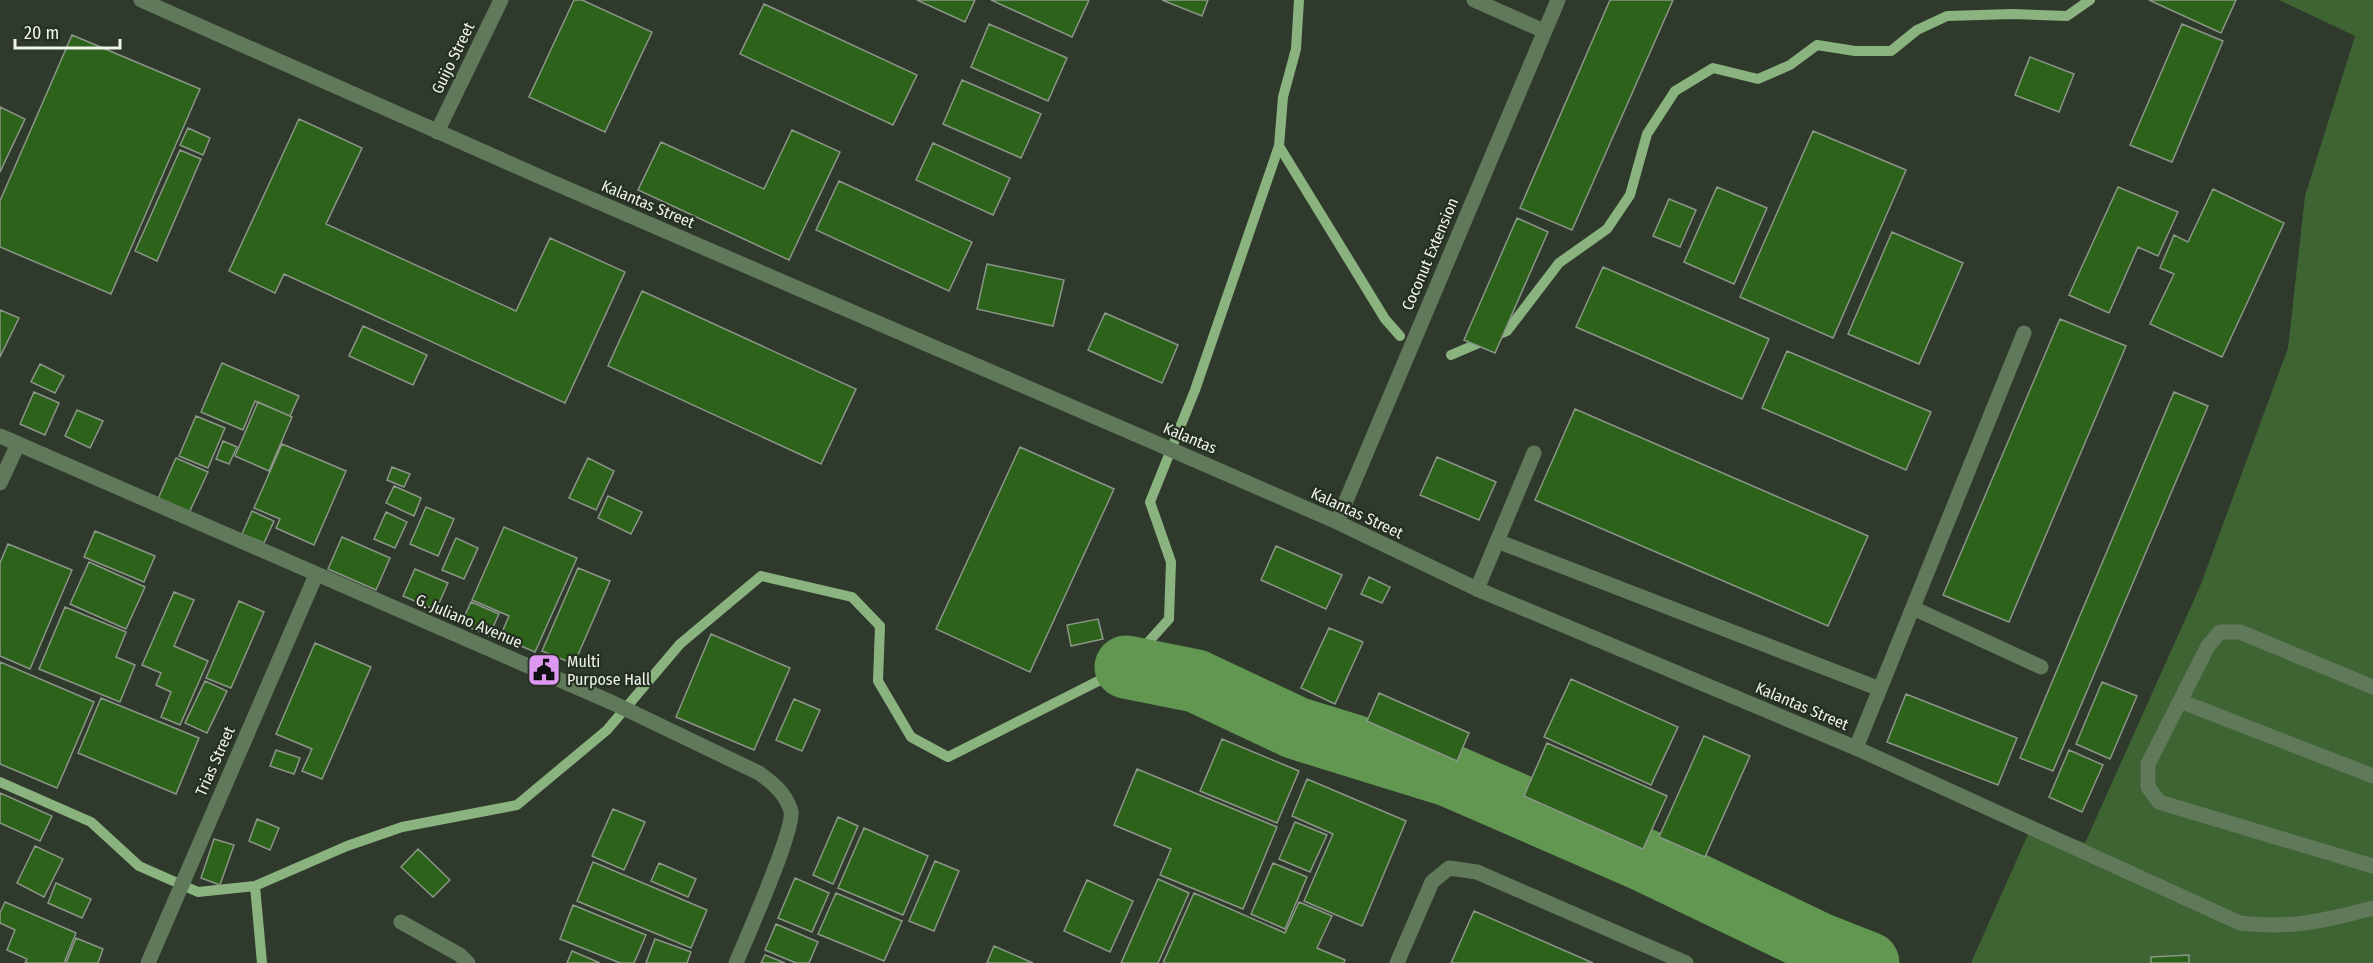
<svg xmlns="http://www.w3.org/2000/svg" width="2373" height="963" font-family="'Fira Sans Condensed',sans-serif">
<rect width="100%" height="100%" fill="#2f392c"/>
<path fill="#3f6433" d="M2279,0H2373V963H1971L2033,823L2085,843L2201,584L2288,348L2305,196L2355,36Z"/>
<g fill="none" stroke-linecap="round" stroke-linejoin="round">
<path stroke="#8bb37f" stroke-width="10" d="M1279,146L1385,319L1400,336
M1451,355L1507,331L1559,263L1607,229L1630,195L1647,134L1675,91L1713,68L1758,79L1790,65L1817,45L1855,51H1891L1917,30L1947,16L2012,14L2067,16L2090,0
M0,782L91,822L139,866L198,892L255,886L347,846L402,827L517,805L607,730L680,644L761,576L852,597L880,626L878,681L911,737L948,757L1126,667L1169,619L1171,562L1150,502L1195,390L1279,146L1283,97L1296,49L1299,0
M255,886L262,963"/>
<path stroke="#619750" stroke-width="63" d="M1126,667L1196,681L1296,728L1451,776L1644,860L1817,943L1868,963"/>
</g>
<path fill="#2d621a" stroke="#8a9687" stroke-width="1.5" d="M574,0H582L652,32L605,132L529,97Z
M917,0H975L965,22Z
M991,0H1089L1072,37Z
M1162,0H1208L1202,16Z
M1610,0H1673L1572,230L1520,208Z
M2149,0H2236L2221,33Z
M764,4L917,75L893,125L740,54Z
M989,24L1067,58L1048,101L971,67Z
M2182,24L2223,41L2172,162L2130,145Z
M72,35L200,89L111,294L0,247V201Z
M2030,57L2074,74L2059,112L2015,95Z
M962,80L1041,114L1021,158L943,124Z
M0,107L25,119L0,172Z
M299,119L362,148L326,224L516,311L550,238L625,272L565,403L284,274L275,293L229,271Z
M188,128L210,138L203,155L180,145Z
M792,130L840,152L789,260L638,190L661,142L764,189Z
M1813,131L1906,170L1833,338L1740,297Z
M933,143L1010,178L993,215L916,180Z
M180,150L201,159L157,261L135,251Z
M839,181L972,242L949,291L816,230Z
M1717,187L1767,208L1734,284L1684,262Z
M2118,187L2178,212L2158,256L2138,247L2109,313L2069,295Z
M2213,189L2284,223L2222,357L2150,324L2174,274L2160,268L2174,235L2188,242Z
M1669,199L1696,210L1680,247L1653,236Z
M1517,218L1548,232L1495,353L1464,340Z
M1892,232L1963,263L1919,364L1848,334Z
M987,264L1064,280L1053,326L977,309Z
M1603,267L1769,339L1742,399L1576,327Z
M642,291L856,389L821,464L608,366Z
M0,310L19,318L0,357Z
M1105,313L1178,345L1162,383L1088,350Z
M2060,319L2126,346L2009,622L1943,595Z
M363,326L427,355L413,385L349,356Z
M1787,351L1931,412L1906,470L1762,408Z
M222,363L299,396L290,416L255,401L243,430L201,412Z
M40,364L64,376L55,393L31,382Z
M34,392L59,403L45,435L20,424Z
M2174,392L2208,406L2053,771L2020,758Z
M258,402L292,417L269,471L235,456Z
M1575,409L1868,536L1828,626L1535,500Z
M77,410L103,421L90,448L65,436Z
M196,416L225,428L208,468L179,456Z
M223,441L237,447L229,464L216,459Z
M282,444L346,471L314,545L276,528L280,519L254,508Z
M1020,447L1114,489L1030,672L936,629Z
M1437,457L1496,482L1479,520L1420,495Z
M176,458L208,472L189,513L158,499Z
M588,458L614,471L596,510L569,498Z
M392,467L410,474L404,487L387,480Z
M394,486L421,498L414,516L386,503Z
M608,496L642,512L631,534L598,518Z
M426,507L454,519L438,556L410,544Z
M252,511L274,521L264,543L242,534Z
M386,512L407,522L395,548L374,539Z
M504,527L577,558L535,652L500,637L509,616L472,600Z
M95,531L155,556L144,582L84,557Z
M342,537L390,558L376,590L328,569Z
M456,538L478,548L464,579L442,570Z
M8,544L72,570L30,669L0,656V563Z
M1276,546L1342,575L1326,609L1261,580Z
M89,562L145,587L126,629L70,604Z
M578,568L610,581L574,664L542,651Z
M415,569L448,583L436,610L403,596Z
M1369,577L1390,587L1382,603L1361,594Z
M174,592L194,600L174,646L208,661L180,725L161,717L171,692L156,685L161,673L142,665Z
M239,601L264,612L231,688L206,678Z
M471,602L499,614L489,636L461,624Z
M65,607L126,632L116,657L135,665L120,702L39,669Z
M1098,619L1103,639L1071,646L1067,625Z
M1329,628L1363,642L1335,704L1301,688Z
M711,634L790,668L754,750L676,717Z
M315,643L371,667L322,779L302,771L312,749L276,734Z
M0,662L94,702L57,788L0,764Z
M1571,679L1678,727L1651,785L1544,737Z
M205,681L227,691L207,733L185,723Z
M2102,682L2137,696L2110,759L2076,744Z
M1379,693L1469,733L1457,761L1367,721Z
M1906,694L2017,738L1998,785L1887,742Z
M101,698L199,738L176,794L78,753Z
M794,699L820,710L802,751L776,740Z
M1704,736L1750,756L1705,857L1659,837Z
M1222,739L1299,771L1277,823L1200,791Z
M1547,743L1667,796L1643,849L1524,796Z
M276,750L300,758L294,774L270,766Z
M2069,750L2103,765L2082,812L2049,797Z
M1137,769L1277,827L1243,909L1160,875L1171,849L1114,825Z
M1307,779L1406,821L1362,926L1304,901L1333,834L1292,816Z
M0,793L52,816L40,841L0,823Z
M613,809L645,822L624,870L592,856Z
M838,817L858,826L833,884L813,875Z
M257,819L279,828L270,850L249,841Z
M1295,822L1327,835L1310,872L1279,859Z
M864,828L928,856L903,915L838,888Z
M214,839L234,845L220,885L201,878Z
M35,846L63,859L44,897L17,883Z
M418,849L450,880L433,897L401,867Z
M935,861L959,871L934,931L909,921Z
M593,862L707,910L691,948L577,901Z
M659,863L696,879L688,897L651,881Z
M1273,863L1307,877L1285,929L1251,914Z
M795,878L829,893L812,932L778,918Z
M1158,879L1189,893L1158,963H1121Z
M1087,880L1133,901L1110,952L1064,931Z
M56,883L91,899L82,918L48,903Z
M836,893L902,921L884,961L818,934Z
M1194,893L1285,933L1299,902L1332,916L1317,948L1345,960L1344,963H1163Z
M5,902L76,933L64,963H25L27,959L7,950L15,930L0,923V913Z
M573,905L646,935L634,963H620L560,939Z
M1474,911L1593,963H1451Z
M776,924L818,942L809,963H796L765,950Z
M76,938L103,949L98,963H66Z
M655,939L691,952L687,963H646Z
M994,946L1033,963H987Z
M572,951L600,963H567Z
M765,955L785,963H761Z
M2189,955V963H2151V957Z"/>
<g fill="none" stroke-linecap="round" stroke-linejoin="round">
<path stroke="#61795b" stroke-width="15" d="M0,483L18,444
M1497,541L1880,689
M1477,589L1534,453
M1913,608L2041,667
M2373,687L2240,632H2220L2208,646L2148,764V787L2159,802L2373,866
M2180,701L2373,776
M1856,748L2024,333
M401,922L460,955L468,963
M1397,963L1432,882L1449,868L1477,872L1686,963"/>
<path stroke="#61795b" stroke-width="15" d="M141,0L545,179L1225,473L1337,522L1477,589L1856,748L2240,923C2292,929 2323,921 2373,908
M1474,0L1544,31
M437,132L501,0
M0,436L613,703L759,773C773,783 786,794 791,811C795,829 746,939 736,963
M1337,522L1558,0
M148,963L316,575"/>
</g>
<defs>
<symbol id="civic-square" viewBox="-11 -11 22 22"><rect x="-9" y="-9" width="18" height="18" rx="4" fill="#de98f2" stroke="#252f22"/><path d="M-.6-6.5H3V-4.5H.6V-3L4-1V1h2V6H-6V1h2V-1L-.6-3ZM-1.2 2.5V6h2.4V2.5Z" fill="#111"/></symbol>
</defs>
<g fill-rule="evenodd">
<use href="#civic-square" x="525" y="651" width="38" height="38"/>
</g>
<g text-anchor="middle" dominant-baseline="central" stroke-width="4.5" stroke-linejoin="round" paint-order="stroke">
<g font-size="16" fill="#eef4ec" stroke="#252f22">
<text transform="translate(453 58) rotate(-64)">Guijo Street</text>
<text transform="translate(648 204) rotate(23)">Kalantas Street</text>
<text transform="translate(1430 254) rotate(-67)">Coconut Extension</text>
<text transform="translate(1190 438) rotate(23)">Kalantas</text>
<text transform="translate(1357 513) rotate(25)">Kalantas Street</text>
<text transform="translate(469 621) rotate(23)">G. Juliano Avenue</text>
<text transform="translate(1802 706) rotate(23)">Kalantas Street</text>
<text transform="translate(215 761) rotate(-66)">Trias Street</text>
</g>
<g font-size="16" fill="#eef4ec" stroke="#252f22" text-anchor="start">
<text x="567" y="661">Multi<tspan x="567" dy="18">Purpose Hall</tspan></text>
</g>
</g>
<path d="M15 39v9h105v-9" fill="none" stroke="#eef4ec" stroke-width="3"/>
<text x="24" y="39" font-size="18" fill="#eef4ec" stroke="#252f22" stroke-width="4.5" paint-order="stroke">20 m</text>
</svg>
